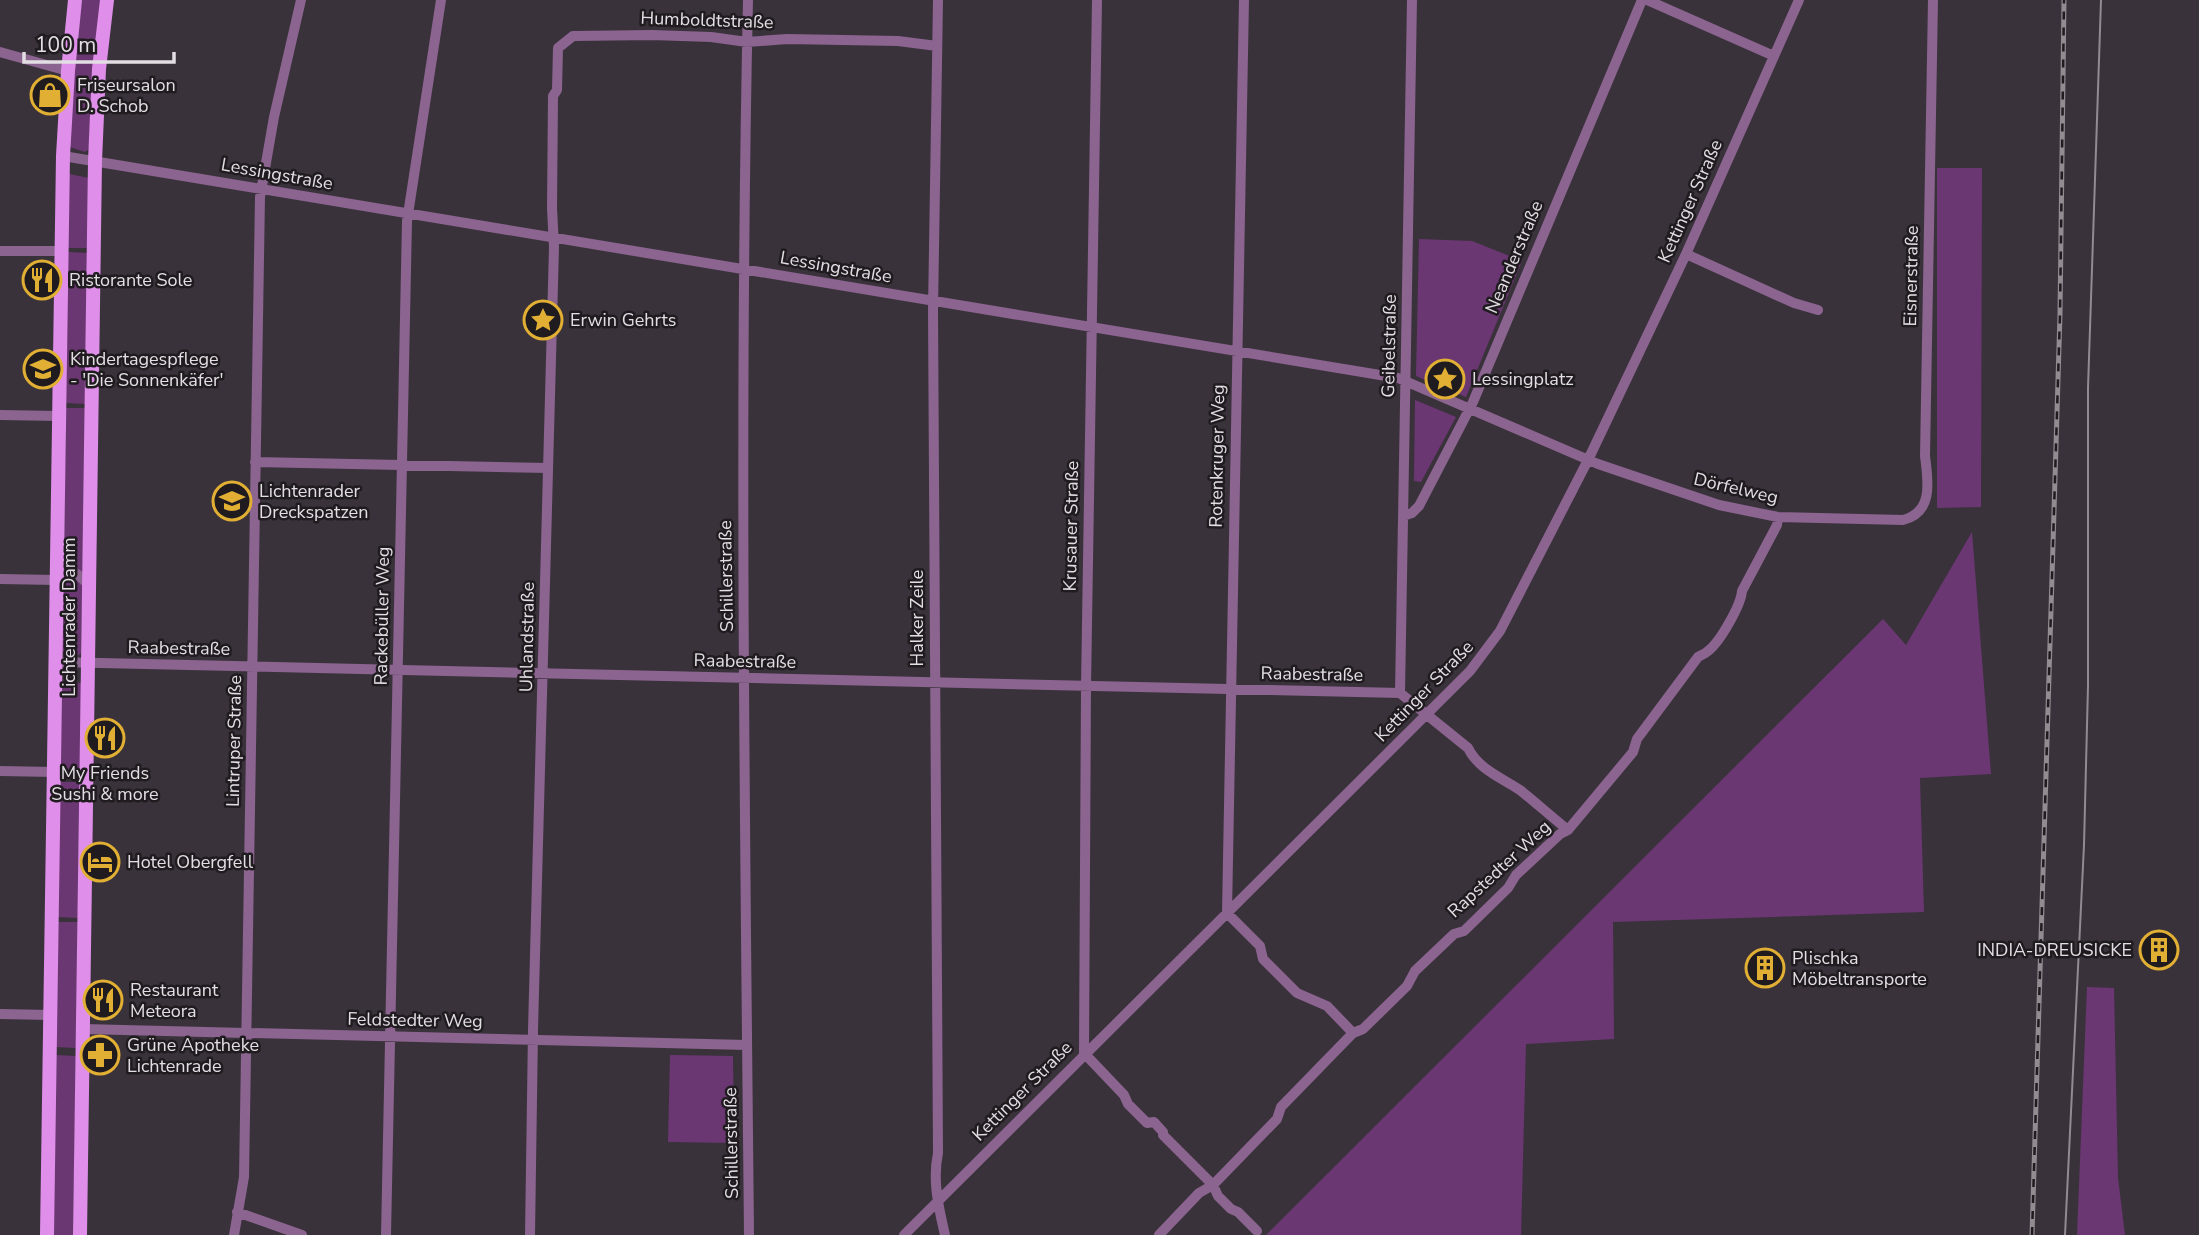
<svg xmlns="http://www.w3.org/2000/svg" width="2199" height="1235" font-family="'Nunito Sans',sans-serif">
<rect width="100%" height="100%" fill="#3a323b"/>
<path fill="#6b3773" d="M81,0H101L90,148L85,152L70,147L72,78Z
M1937,168H1982L1981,507L1937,508Z
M69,174L89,178L88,248H68Z
M1419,239L1472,241L1522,261L1466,397L1416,376Z
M68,252L88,253L86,404L66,403Z
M1415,400L1456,417L1421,482L1414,481Z
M66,408H86L81,653L79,655H67L62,650Z
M1972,532L1991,774L1920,778L1924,912L1613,922L1614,1039L1526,1044L1521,1235H1266L1883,619L1906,645Z
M62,682L82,683L80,778L60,777Z
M60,782H80L78,918L58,917Z
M58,922H78L76,1048L56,1047Z
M2087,987L2114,988L2118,1178L2125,1235H2077Z
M56,1055L76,1056L73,1235H53Z
M670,1055L733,1056L734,1143L668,1142Z"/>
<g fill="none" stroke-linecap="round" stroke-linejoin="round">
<path stroke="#8b6490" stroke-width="10" d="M748,0C739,412 745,823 749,1235
M938,0L933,310L938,1153C932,1181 939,1209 945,1235
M1244,0L1227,913L1260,946L1263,959L1297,993L1327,1006L1353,1033
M1647,0L1774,56
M0,52L68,71
M63,156L1398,378L1598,464L1719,505L1778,517L1903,520C1934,512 1928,481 1925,456L1933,0
M0,251H62
M1686,254L1794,303L1818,310
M0,415L59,416
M255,462L548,468
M1403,516L1412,513L1419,506L1473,402L1642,0
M0,579L56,580L68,574H77L88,584
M56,662L1400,693L1468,748C1478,769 1502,778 1520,790C1536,803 1552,817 1568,830
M1400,693L1412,0
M0,771L54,772
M0,1014L50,1015
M83,1029L747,1045
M1084,1053L1086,686L1097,0
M1084,1053L1124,1095L1128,1104L1147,1123L1154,1122L1163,1132V1135L1213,1185L1218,1196L1231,1209L1238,1212L1257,1231
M237,1212L302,1235
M234,1235L244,1177L260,197L274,117L301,0
M386,1235L407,221L441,0
M530,1235L533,1030L554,247L552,208L553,96L557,90L558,48L573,36L652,35L711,37L747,42L787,39L898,41L937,46
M904,1235L1470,671L1500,631L1588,460L1686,254L1799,0
M1159,1235L1199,1193L1213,1185L1277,1119L1281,1107L1353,1033L1363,1029L1407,986L1415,971L1454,934L1464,931L1508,888L1516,875L1560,834L1568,830L1633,752L1637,739L1698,657C1701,655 1705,654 1708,651C1720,642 1741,605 1742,591L1777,525L1778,517"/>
<path stroke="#df8fea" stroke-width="14" d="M47,1235L63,156L68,71L75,0
M80,1235L95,161L99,69L107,0"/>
<path stroke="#928b92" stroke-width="2" d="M2065,1235L2084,845L2088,686V388L2101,0"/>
<defs>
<path id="rail" d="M2032,1235L2060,314L2064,0"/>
</defs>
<use href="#rail" stroke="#928b92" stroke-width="5"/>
<use href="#rail" stroke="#1f1b1f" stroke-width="2.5" stroke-dasharray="8" stroke-linecap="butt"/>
</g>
<defs>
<symbol id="shop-ring" viewBox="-11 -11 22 22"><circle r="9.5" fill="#1f1b1f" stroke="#e1af34" stroke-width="1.5"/><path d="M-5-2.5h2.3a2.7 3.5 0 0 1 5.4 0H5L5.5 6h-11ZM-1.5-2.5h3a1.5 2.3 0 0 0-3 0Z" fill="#e1af34"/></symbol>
<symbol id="restaurant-ring" viewBox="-11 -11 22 22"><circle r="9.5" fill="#1f1b1f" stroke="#e1af34" stroke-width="1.5"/><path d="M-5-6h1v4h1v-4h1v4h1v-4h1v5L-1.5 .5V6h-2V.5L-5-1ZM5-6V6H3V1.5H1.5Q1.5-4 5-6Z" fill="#e1af34"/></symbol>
<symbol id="sight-ring" viewBox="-11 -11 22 22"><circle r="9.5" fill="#1f1b1f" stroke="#e1af34" stroke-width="1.5"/><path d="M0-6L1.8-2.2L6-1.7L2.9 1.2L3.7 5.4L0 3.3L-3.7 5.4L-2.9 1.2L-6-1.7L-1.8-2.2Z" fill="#e1af34"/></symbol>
<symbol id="school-ring" viewBox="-11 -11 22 22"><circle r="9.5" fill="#1f1b1f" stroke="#e1af34" stroke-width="1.5"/><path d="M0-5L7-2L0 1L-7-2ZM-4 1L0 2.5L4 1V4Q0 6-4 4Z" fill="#e1af34"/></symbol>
<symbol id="hotel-ring" viewBox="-11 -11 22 22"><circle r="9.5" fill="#1f1b1f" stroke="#e1af34" stroke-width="1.5"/><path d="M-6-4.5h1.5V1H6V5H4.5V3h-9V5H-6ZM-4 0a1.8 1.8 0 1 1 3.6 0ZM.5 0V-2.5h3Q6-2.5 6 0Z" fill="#e1af34"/></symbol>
<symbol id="building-ring" viewBox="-11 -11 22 22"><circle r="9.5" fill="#1f1b1f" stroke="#e1af34" stroke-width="1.5"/><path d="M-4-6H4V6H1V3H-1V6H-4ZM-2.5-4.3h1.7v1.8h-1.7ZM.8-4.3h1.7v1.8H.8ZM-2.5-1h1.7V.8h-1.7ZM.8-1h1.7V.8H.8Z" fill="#e1af34"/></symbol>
<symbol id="pharmacy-ring" viewBox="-11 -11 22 22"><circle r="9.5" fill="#1f1b1f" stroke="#e1af34" stroke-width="1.5"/><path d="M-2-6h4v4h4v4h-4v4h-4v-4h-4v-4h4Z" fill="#e1af34"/></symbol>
</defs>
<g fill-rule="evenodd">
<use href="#shop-ring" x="28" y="73" width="44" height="44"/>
<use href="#restaurant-ring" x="20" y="258" width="44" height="44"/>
<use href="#sight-ring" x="521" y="298" width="44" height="44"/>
<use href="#school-ring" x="21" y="347" width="44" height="44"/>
<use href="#sight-ring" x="1423" y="357" width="44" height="44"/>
<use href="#school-ring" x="210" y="479" width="44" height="44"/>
<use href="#restaurant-ring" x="83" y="716" width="44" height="44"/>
<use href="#hotel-ring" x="78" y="840" width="44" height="44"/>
<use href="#building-ring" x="2137" y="928" width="44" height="44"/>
<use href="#building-ring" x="1743" y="946" width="44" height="44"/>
<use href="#restaurant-ring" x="81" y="978" width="44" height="44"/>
<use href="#pharmacy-ring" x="78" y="1033" width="44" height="44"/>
</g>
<g text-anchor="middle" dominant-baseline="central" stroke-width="5" stroke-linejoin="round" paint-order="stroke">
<g font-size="18" fill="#e3dee3" stroke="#1f1b1f">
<text transform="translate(707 20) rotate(2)">Humboldtstraße</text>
<text transform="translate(277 174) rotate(10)">Lessingstraße</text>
<text transform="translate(1690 201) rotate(-66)">Kettinger Straße</text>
<text transform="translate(1514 257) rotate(-67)">Neanderstraße</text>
<text transform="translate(836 267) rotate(10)">Lessingstraße</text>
<text transform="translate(1911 276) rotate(-89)">Eisnerstraße</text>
<text transform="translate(1389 346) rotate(-89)">Geibelstraße</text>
<text transform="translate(1217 456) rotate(-89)">Rotenkruger Weg</text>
<text transform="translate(1736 488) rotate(13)">Dörfelweg</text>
<text transform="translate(1071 526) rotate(-89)">Krusauer Straße</text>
<text transform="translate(726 576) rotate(-91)">Schillerstraße</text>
<text transform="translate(382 616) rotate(-89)">Rackebüller Weg</text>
<text transform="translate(69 617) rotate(-90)">Lichtenrader Damm</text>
<text transform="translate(917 618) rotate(-90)">Halker Zeile</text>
<text transform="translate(527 637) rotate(-89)">Uhlandstraße</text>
<text transform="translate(179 648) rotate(1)">Raabestraße</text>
<text transform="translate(745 661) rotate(1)">Raabestraße</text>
<text transform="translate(1312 674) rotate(1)">Raabestraße</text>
<text transform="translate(1424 691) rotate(-46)">Kettinger Straße</text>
<text transform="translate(234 741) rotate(-89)">Lintruper Straße</text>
<text transform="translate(1499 869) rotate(-43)">Rapstedter Weg</text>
<text transform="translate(415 1020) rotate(1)">Feldstedter Weg</text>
<text transform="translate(1022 1091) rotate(-45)">Kettinger Straße</text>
<text transform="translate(731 1143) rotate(-91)">Schillerstraße</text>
</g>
<g font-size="18" fill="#e3dee3" stroke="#1f1b1f" text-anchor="start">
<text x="77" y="85">Friseursalon<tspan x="77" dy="21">D. Schob</tspan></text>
<text x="69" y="280">Ristorante Sole</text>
<text x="570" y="320">Erwin Gehrts</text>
<text x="70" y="359">Kindertagespflege<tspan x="70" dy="21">- 'Die Sonnenkäfer'</tspan></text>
<text x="1472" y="379">Lessingplatz</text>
<text x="259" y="491">Lichtenrader<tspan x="259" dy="21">Dreckspatzen</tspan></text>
<text x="105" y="773" text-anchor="middle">My Friends<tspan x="105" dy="21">Sushi &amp; more</tspan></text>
<text x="127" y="862">Hotel Obergfell</text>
<text x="2132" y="950" text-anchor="end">INDIA-DREUSICKE</text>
<text x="1792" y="958">Plischka<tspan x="1792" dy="21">Möbeltransporte</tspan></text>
<text x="130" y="990">Restaurant<tspan x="130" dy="21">Meteora</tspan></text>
<text x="127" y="1045">Grüne Apotheke<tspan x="127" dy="21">Lichtenrade</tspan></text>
</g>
</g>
<path d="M24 52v10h150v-10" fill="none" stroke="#e3dee3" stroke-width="3.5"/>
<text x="35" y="52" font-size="21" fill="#e3dee3" stroke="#1f1b1f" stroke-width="5" paint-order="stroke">100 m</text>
</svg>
